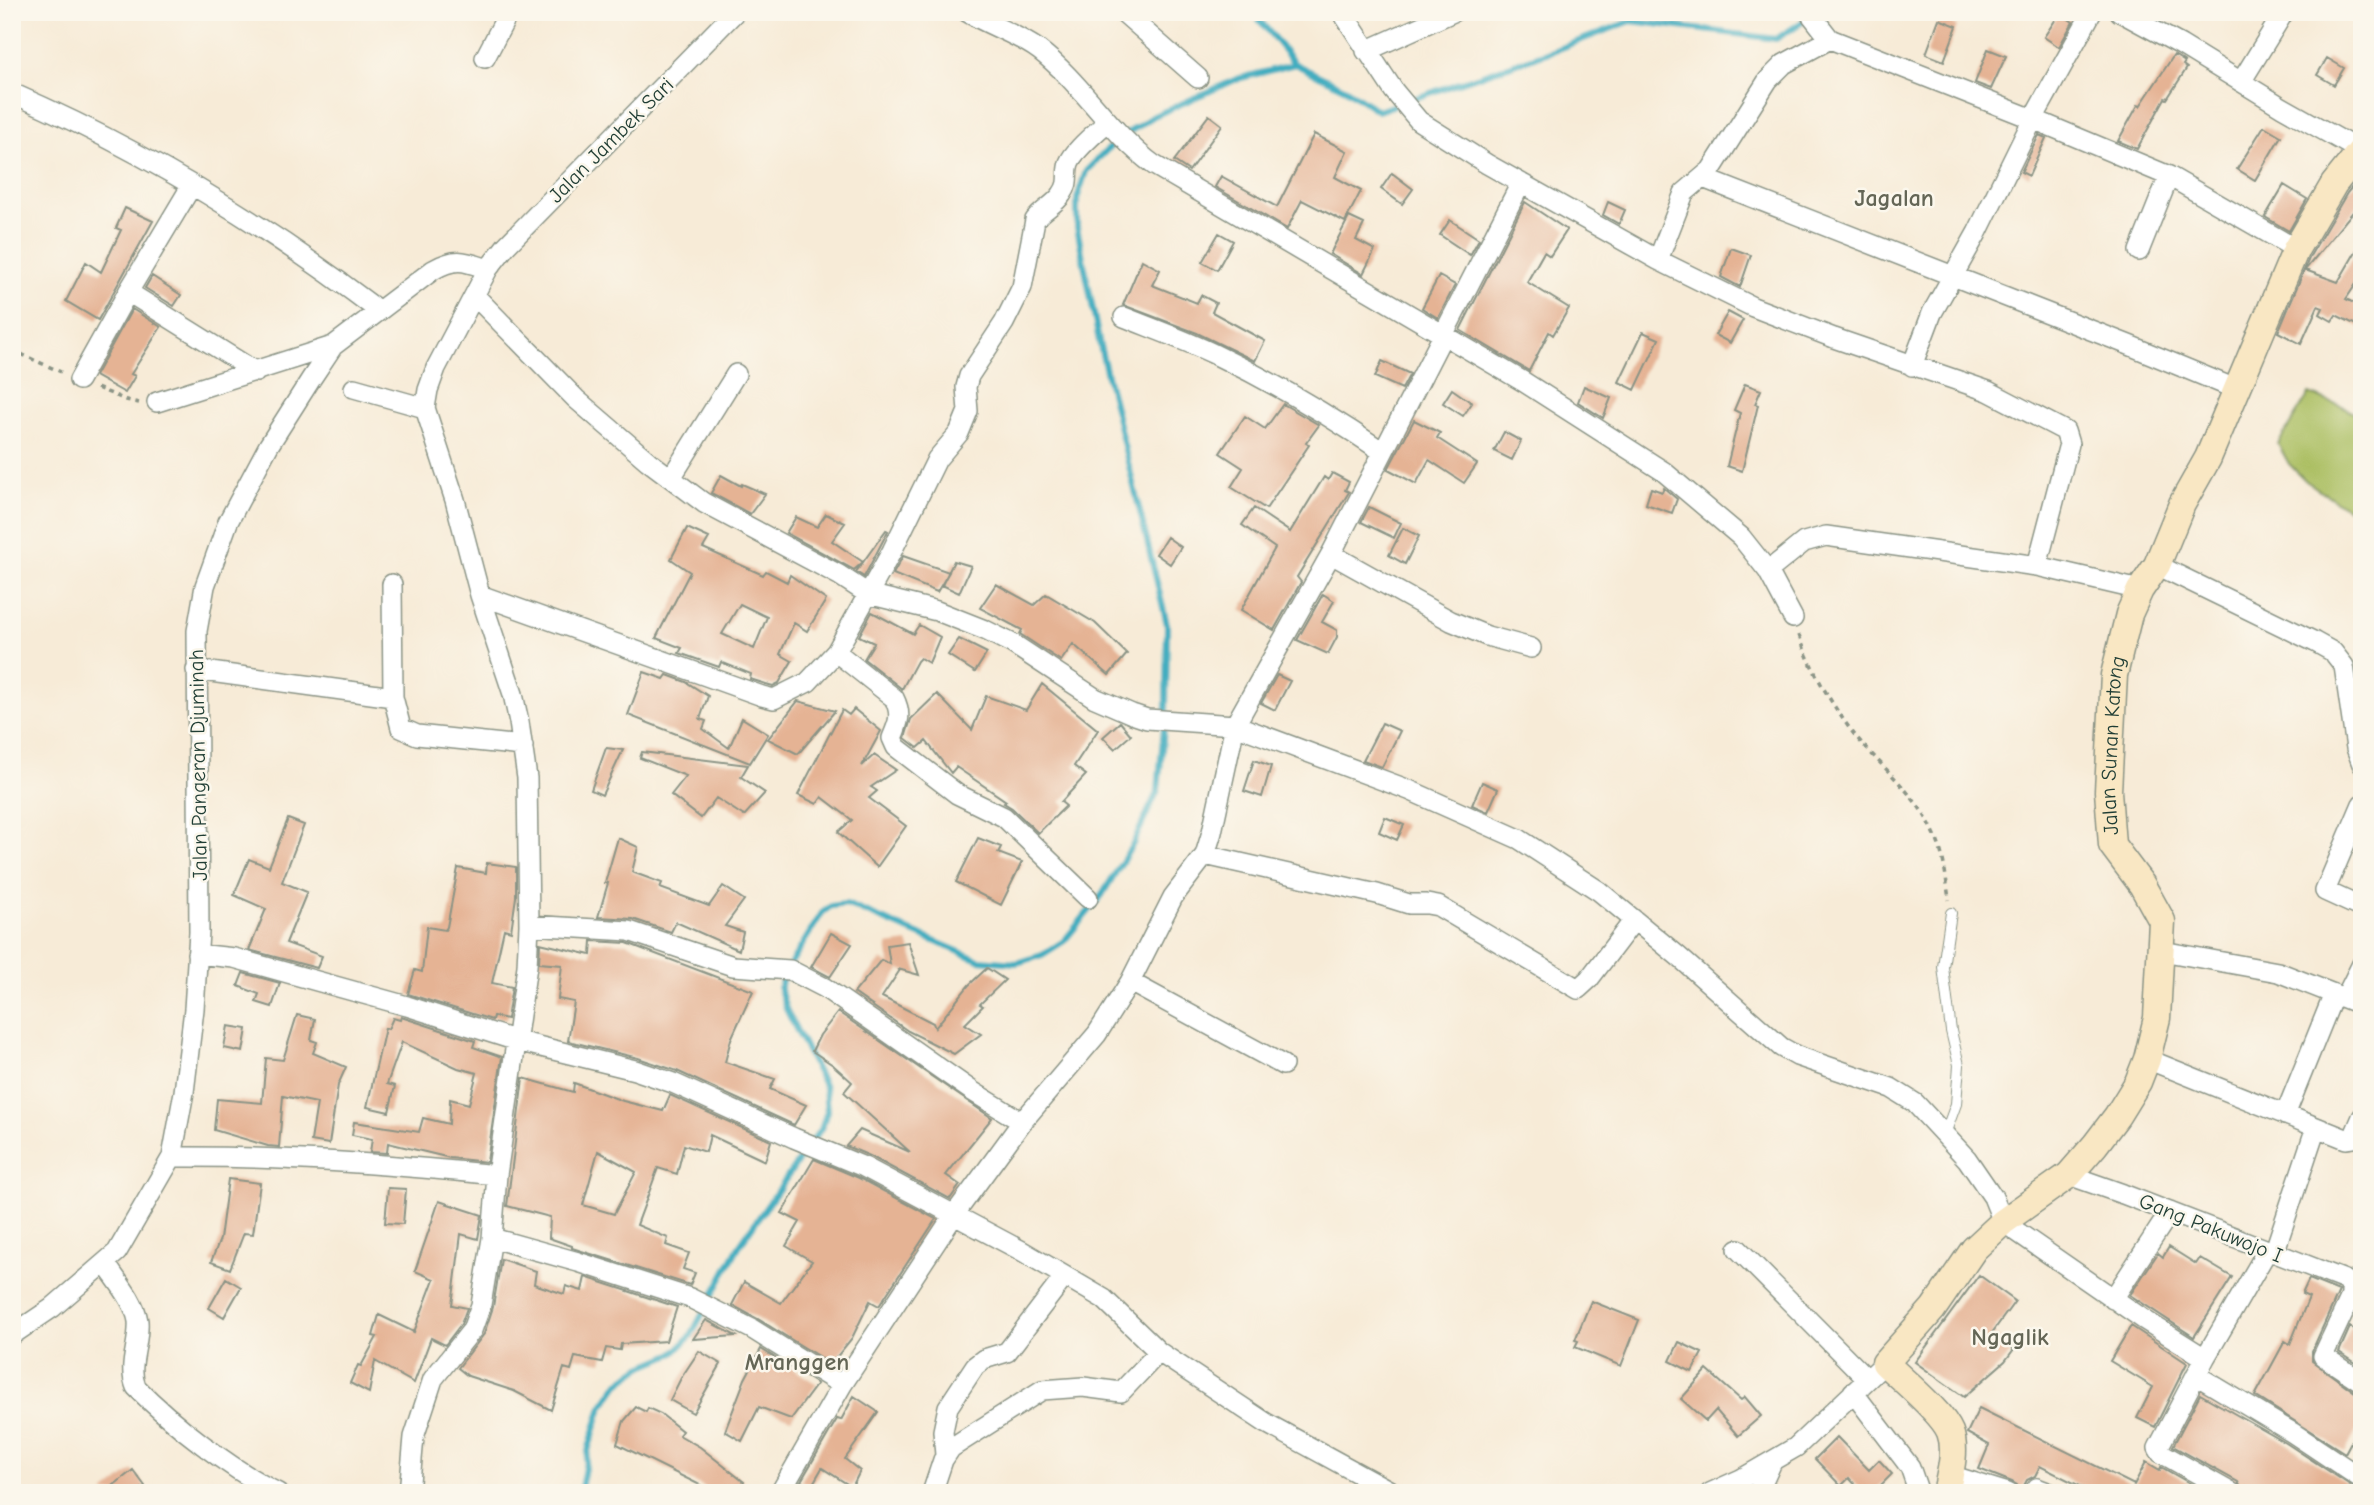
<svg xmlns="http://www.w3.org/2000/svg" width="2374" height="1505" font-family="'Comic Neue',sans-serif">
<rect width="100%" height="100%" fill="#fbf7ec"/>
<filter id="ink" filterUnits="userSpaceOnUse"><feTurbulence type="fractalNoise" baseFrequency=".0143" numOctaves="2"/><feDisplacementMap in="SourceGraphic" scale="14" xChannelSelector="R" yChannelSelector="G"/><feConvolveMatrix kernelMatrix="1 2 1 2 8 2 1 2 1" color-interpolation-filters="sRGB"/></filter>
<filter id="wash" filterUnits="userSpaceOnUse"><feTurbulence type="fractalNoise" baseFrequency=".00686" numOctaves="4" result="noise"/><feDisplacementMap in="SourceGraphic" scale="28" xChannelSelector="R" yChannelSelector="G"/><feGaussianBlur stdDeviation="1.57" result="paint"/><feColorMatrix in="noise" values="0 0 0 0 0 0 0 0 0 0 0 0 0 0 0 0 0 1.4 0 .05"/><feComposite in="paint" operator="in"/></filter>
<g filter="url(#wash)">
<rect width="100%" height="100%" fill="#f7ebd7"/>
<path fill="#acbf63" stroke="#667e4c" stroke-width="2" d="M2309,394L2344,407L2362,417V518L2306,481L2289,464L2278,444Z"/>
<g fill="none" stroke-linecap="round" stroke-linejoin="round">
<path stroke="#42adc0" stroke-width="6" d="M1253,12L1295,64L1346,89L1378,111L1555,50L1631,21L1776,39L1810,17
M580,1493L589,1447L602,1407L618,1384L641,1367L674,1353L690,1337L739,1246L822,1127L827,1111L825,1087L786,1009L780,989L783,976L822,913L831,906L846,904L979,960L1017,963L1042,955L1064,941L1102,895L1133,844L1158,790L1166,707L1167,624L1100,346L1077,227V199L1086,171L1117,140L1154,116L1237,79L1295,64"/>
</g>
<g id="blocks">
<path fill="#e5b394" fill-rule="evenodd" d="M2060,13L2073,22L2059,47L2044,37Z
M1939,19L1957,26L1944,61L1926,54Z
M1988,49L2006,56L1991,89L1975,83Z
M2174,55L2185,62L2183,65L2187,68L2167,99L2165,98L2137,149L2118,141L2138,105L2140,106Z
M2327,58L2344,68L2334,85L2317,75Z
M1209,115L1222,125L1189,171L1174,161Z
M2264,126L2281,136L2255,180L2237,169Z
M1314,134L1347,151L1335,177L1361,191L1345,222L1302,200L1287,229L1215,187L1221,176L1277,207Z
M2039,135L2046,138L2029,176L2021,172Z
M1392,173L1413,189L1402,204L1381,189Z
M2362,175V201L2305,270L2338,282L2362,241V275L2346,299L2362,307V328L2336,315L2332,321L2320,314L2323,308L2318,306L2301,344L2278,332L2310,256L2347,193Z
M2284,185L2307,199L2289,231L2265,217Z
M1525,202L1567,230L1550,256L1544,252L1527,282L1569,308L1553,335L1549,332L1529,371L1460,330Z
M1608,202L1625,210L1619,224L1603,215Z
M125,208L153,221L98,320L66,301L86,262L101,272L121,230L116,228Z
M1349,217L1364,224L1356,240L1375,250L1363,274L1330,254Z
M1450,220L1479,239L1470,255L1440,235Z
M1219,233L1233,241L1217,270L1202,262Z
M1731,248L1751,255L1740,287L1721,277Z
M1142,260L1160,270L1152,285L1197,303L1201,295L1216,303L1212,312L1265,341L1255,361L1197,333L1123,305Z
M152,276L181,295L174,306L145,288Z
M1439,276L1455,285L1438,318L1422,308Z
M132,309L161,327L131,374L135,376L125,393L95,376Z
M1728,312L1743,320L1730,343L1715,335Z
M1643,332L1659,339L1635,390L1619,382Z
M1382,361L1410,374L1402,389L1375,377Z
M1745,384L1761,390L1755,404L1758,405L1742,471L1727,466L1740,413L1734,410Z
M1584,386L1611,398L1603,418L1578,402Z
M1452,389L1472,403L1463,416L1443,403Z
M1283,404L1319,425L1306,443L1309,445L1266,509L1231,487L1243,468L1220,453L1245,416L1265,429Z
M1414,420L1440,433L1437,438L1477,464L1464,483L1429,460L1416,484L1388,469Z
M1504,432L1521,441L1512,460L1494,451Z
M1332,473L1349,482L1345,490L1349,492L1297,577L1301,582L1274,630L1241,610L1275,548L1242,525L1254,508L1290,532L1324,477L1328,480Z
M721,475L741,486L742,484L765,494L750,514L711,493Z
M1651,488L1662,492L1664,488L1677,499L1672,513L1646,504Z
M1369,507L1401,523L1394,538L1361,522Z
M826,514L845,523L832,541L863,562L854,570L786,533L796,517L817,527Z
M687,528L709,538L703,548L763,575L766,571L787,582L790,575L826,600L807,631L794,623L780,654L792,661L779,683L773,686L766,684L750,679L751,674L721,662L719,667L679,653L682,648L656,638L690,572L671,559ZM740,604L767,617L754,649L722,634Z
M1403,528L1419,536L1405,564L1389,555Z
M886,530L888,531L864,577L856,572Z
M1167,537L1181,547L1170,564L1156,554Z
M903,556L949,572L937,592L893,574Z
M954,561L971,566L959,593L942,585Z
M996,584L1034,605L1046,594L1095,623L1127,654L1109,675L1073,644L1061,661L1020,634L1022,630L980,608Z
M1323,594L1334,601L1322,622L1337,630V637L1328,654L1297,640Z
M872,612L913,634L919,625L940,637L929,663L920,658L917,661L902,689L864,659L874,643L859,636Z
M959,639L987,653L975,672L948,655Z
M644,672L664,679L667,675L686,682L708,696L700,719L706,721L703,729L729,748L742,718L768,734L750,763L628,715Z
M1277,675L1290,681L1275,710L1261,703Z
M1042,684L1098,730L1074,766L1086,775L1061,802L1066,806L1038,833L1012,808L1004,803L1006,801L956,767L951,773L926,741L918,748L905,738L911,719L937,694L972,730L986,696L1026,710Z
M798,701L835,711L798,754L768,739Z
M854,709L881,731L862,766L874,755L896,770L871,787L877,791L869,798L906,826L877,867L838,832L852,820L822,797L817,804L798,795L842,710L849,715Z
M1120,722L1131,735L1115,749L1103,737Z
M1382,723L1400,731L1382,767L1363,760Z
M606,748L623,750L602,795L591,790Z
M642,752L748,765L741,777L765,793L744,816L716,798L701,818L671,795L686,776L640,758Z
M1254,760L1271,766L1262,797L1244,791Z
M1482,782L1498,789L1488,812L1472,805Z
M1385,817L1404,825L1397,840L1379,832Z
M288,819L304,825L282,882L307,892L286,943L322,956L317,968L249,950L266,909L234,895L249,859L269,867Z
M618,838L638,847L632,872L662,883L660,888L709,906L723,886L744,900L725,926L743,932L739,950L676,922L671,932L633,919L598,917L608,883H605Z
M978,838L1001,847L998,853L1022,862L1001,905L956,882Z
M487,863L516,867V897L511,931L504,929L492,983L512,987L507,1019L493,1016L492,1020L408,994L415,970L422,972L427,927L445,930L447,927L458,868L486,873Z
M831,933L852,944L830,977L811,967Z
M592,941L627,943L753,991L731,1039L725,1062L775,1079L770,1089L806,1105L794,1125L677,1071L638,1058L568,1041L574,1002L558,999L562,965L539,963L540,943L591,955Z
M908,942L919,975L898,969L900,970L882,997L933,1023L935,1028L969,985L987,968L1005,980L980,1004L983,1006L965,1024L981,1034L954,1054L908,1031L854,993L881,960L890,964L887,945Z
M243,973L280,983L272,1007L256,1002L259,994L238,986Z
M838,1012L992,1118L946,1175L960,1185L950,1199L870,1156L846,1146L860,1130L910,1152L844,1092L852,1082L833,1065L812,1051L820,1035Z
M297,1015L315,1019L311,1040L317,1042L313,1053L346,1067L338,1085L329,1144L311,1141L317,1103L283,1096L279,1147L268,1146L214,1130L217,1099L262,1103L266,1058L283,1060Z
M401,1017L475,1041L473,1047L502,1057L487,1162L450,1158L388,1143L387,1153L370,1152L372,1139L352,1135L354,1122L419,1132L423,1118L449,1124L450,1099L469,1104L477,1073L458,1068L402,1042L387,1084L395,1086L389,1112L367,1107L385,1028L388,1029L393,1018L400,1020Z
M228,1026L247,1029L243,1052L224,1048Z
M523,1078L573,1092L574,1083L623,1101L663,1111L670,1095L771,1141L765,1161L710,1135L706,1152L684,1145L677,1174L658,1168L637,1225L668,1238L666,1245L689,1253L683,1269L695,1273L690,1285L572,1248V1246L549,1238L550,1217L507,1206ZM598,1151L636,1172L614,1214L583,1205Z
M814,1159L859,1178L936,1219L879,1306L870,1301L852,1338L831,1364L758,1319L732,1305L744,1282L781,1303L812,1261L786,1246L800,1222L782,1213Z
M228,1179L260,1183L253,1234L244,1233L230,1269L211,1262L220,1239Z
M388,1188L406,1189L403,1224L385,1223Z
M439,1201L482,1215L478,1239L461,1234L452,1305L467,1308L461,1324L445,1345L431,1338L414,1383L375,1361L369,1393L350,1383L358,1365L361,1366L377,1337L373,1336L379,1315L414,1332L434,1279L415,1271Z
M2169,1247L2196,1264L2200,1258L2232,1277L2194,1337L2130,1295L2158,1253L2163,1257Z
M501,1259L536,1271L534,1284L564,1294L566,1286L582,1291L585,1277L677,1307L666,1341L621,1344L620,1350L606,1348L602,1362L575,1357L571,1370L564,1368L551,1410L514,1391L468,1376L458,1368L484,1334L493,1307Z
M1979,1275L2015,1301L1992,1333L2014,1349L2005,1361L1964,1397L1915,1362Z
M226,1278L241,1287L224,1317L209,1308Z
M2309,1279L2339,1291L2312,1351V1361L2355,1392L2362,1394V1421L2345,1453L2255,1396L2285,1341L2290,1344L2309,1297L2302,1294Z
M1591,1301L1639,1320L1621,1366L1575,1347L1578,1341L1575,1340Z
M706,1320L736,1336L693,1339Z
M2131,1326L2187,1363L2155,1427L2137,1418L2153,1387L2110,1361Z
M2350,1327L2362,1334V1367L2339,1352Z
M1679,1342L1702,1353L1692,1372L1670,1361Z
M761,1349L817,1384L791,1419L759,1407L742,1441L725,1431L745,1379Z
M699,1351L721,1364L693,1413L670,1400L681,1378Z
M1707,1370L1741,1400L1745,1397L1761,1416L1738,1436L1716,1410L1706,1421L1681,1399Z
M2200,1394L2286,1443L2362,1493H2244L2238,1482L2173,1446Z
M854,1396L878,1412L845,1459L860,1471L852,1487L822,1468L811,1487L801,1481L837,1419L841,1420Z
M636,1407L646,1412L648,1408L661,1414L682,1431L679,1435L700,1447L744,1482L736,1493H716L617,1444L624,1421Z
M1979,1408L2134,1485L2146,1462L2160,1470L2161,1467L2207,1493H2094L2040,1466L2035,1476L2027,1480L2020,1493L2017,1485L2012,1482L1979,1469L1989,1445L1967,1433Z
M1837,1437L1869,1470L1879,1460L1892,1474L1873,1493H1863L1849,1478L1841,1486L1815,1459Z
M133,1470L145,1486L136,1493H104Z"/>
</g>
</g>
<g filter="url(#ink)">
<use href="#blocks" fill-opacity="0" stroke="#8b9486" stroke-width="2"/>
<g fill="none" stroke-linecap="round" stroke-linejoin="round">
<defs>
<path id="lane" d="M1945,1134L1956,1104L1959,1065L1951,1031L1943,967L1951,913"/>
<path id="street" d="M967,12C990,26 1017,34 1039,50C1082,83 1109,132 1154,165L1524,382L1663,471L1741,537L1768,571L1793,618
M1123,12L1198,78
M1342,12L1394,91L1419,121L1487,164L1658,260L1753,307L1834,338L1988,391L2065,431L2069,444L2037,566
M1809,12L1830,39L2033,119L2169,176L2296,249
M2120,12L2181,45L2282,107L2362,152
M1366,51L1453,12
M485,58L509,12
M2241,82L2284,12
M12,93C143,150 266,225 379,311
M1703,178L2129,345L2238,390
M2139,251L2169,176
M1658,260L1684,193L1711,170L1768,80L1784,64L1830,39
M128,292L256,372
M475,296L576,399L648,461L704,503L839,575L868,594L937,611L985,630L1013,644L1095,698L1132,714L1147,719L1235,725L1409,790L1519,839L1599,891L1678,956L1781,1047L1797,1056L1891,1088L1915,1103L1967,1159L1993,1197L2003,1222L2143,1319L2205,1358
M1124,317C1154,329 1185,340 1214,354C1273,382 1329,415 1383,452
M1912,366L1932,313L1977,233L2033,119L2092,12
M79,380L128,292L192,185
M354,388L425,408
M157,402L333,346
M671,478L736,374
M1331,554L1451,621L1487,636L1531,648
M2157,565L2315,642L2333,652L2344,666L2356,748L2362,764
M1768,571L1804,542L1826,536L2037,566L2140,590
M392,584L393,697
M480,595L762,696L774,699L808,682L836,652L892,551L937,459L959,433L968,411L966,387L969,376L1004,323L1022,287L1035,220C1043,209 1055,205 1062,194C1071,181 1065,175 1069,163C1074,150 1097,132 1107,122
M836,652L894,698C902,714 899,722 892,738L896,747L957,794L1004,817L1088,898
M196,670L393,697L401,728L417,735L523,746
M2362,804L2325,891L2362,908
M1205,855L1377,894L1409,904H1427L1438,906L1578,989L1589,979L1634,920
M529,925L629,931L733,966L790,970L825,988L972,1091L1022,1122
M2162,951L2278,972L2362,1005
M197,954L234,958L407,1006L517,1041L635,1070L673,1083L794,1138L864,1167L1022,1251L1104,1299L1159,1352L1266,1423L1394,1493
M1130,982L1283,1065
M2345,998L2362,964
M2147,1059L2346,1139L2353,1138L2362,1117
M2285,1115L2334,994
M172,1157C281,1156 389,1164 497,1175
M2069,1175L2123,1194L2345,1280L2351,1285V1296L2323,1356L2362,1382
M492,1238L578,1262L690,1298L752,1329L842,1385
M1738,1249L1867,1379
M2274,1253L2316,1127
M105,1263C116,1280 135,1301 138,1321C140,1344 127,1365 136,1387C171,1423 233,1471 278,1493
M2113,1299L2170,1212
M12,1335L52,1308L117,1252L172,1157L184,1092L194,1009L199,932L197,631L205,586L228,522L269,445L311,379L333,346L433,270C456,257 464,261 488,269
M2196,1375L2293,1433L2362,1479
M1853,1392L1910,1467L1919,1493
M945,1455L943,1431L948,1407L975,1366L984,1359L1007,1352L1065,1276
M1950,1475L2008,1493
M409,1493L414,1437L433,1379L472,1330L481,1305L492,1238L497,1175L527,966L529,925L527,778L519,722L513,694L480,595L455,500L425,408L428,390L436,368L488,269L506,246L735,12
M780,1493L842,1385L954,1215L1022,1122L1097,1034L1130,982L1173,897L1205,855L1212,832L1235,725L1331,554L1521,183
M932,1493L943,1460L951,1448L1042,1390L1083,1387L1121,1392L1159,1352
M1710,1493L1741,1479L1796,1447L1885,1363
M1758,1493L1772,1462
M2033,1493L2037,1488L2050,1493
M2232,1493L2161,1453L2158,1448L2205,1358L2267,1251"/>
<g id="secondary">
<path id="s1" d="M1946,1493C1950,1474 1957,1450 1950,1432C1942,1412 1901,1379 1885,1363L1933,1309L1974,1249L2003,1222L2069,1175L2095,1145L2117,1116L2138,1082L2147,1059L2157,1018L2162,921L2142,885L2112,845L2108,791L2114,675L2129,614L2140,590L2157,565L2182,504L2208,458L2296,249L2334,184L2362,149"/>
</g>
</defs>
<use href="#lane" stroke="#8b9486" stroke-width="12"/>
<use href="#street" stroke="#8b9486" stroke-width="22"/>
<use href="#secondary" stroke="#8b9486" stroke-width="29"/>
<path stroke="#8b9486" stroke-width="3.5" stroke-dasharray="5 5" stroke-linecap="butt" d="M12,350L61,372
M97,388L126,400L139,403
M1799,635C1811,669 1829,700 1850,729C1877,764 1915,791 1934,833C1944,854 1946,877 1949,900"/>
<use href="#lane" stroke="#fff" stroke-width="10"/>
<use href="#street" stroke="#fff" stroke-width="19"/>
<use href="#secondary" stroke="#f9e7c3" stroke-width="26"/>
</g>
</g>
<g text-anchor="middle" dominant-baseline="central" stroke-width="5" stroke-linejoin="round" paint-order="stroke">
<g font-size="21" fill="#1f3d34" stroke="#fbf7ec">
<text transform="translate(611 140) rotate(-45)">Jalan Jambek Sari</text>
<text stroke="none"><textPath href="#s1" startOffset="894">Jalan Sunan Katong</textPath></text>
<text transform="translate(198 765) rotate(-91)">Jalan Pangeran Djuminah</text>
<text transform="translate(2211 1228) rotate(22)">Gang Pakuwojo I</text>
</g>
<g font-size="24" font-weight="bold" fill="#646656" stroke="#fbf7ec">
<text x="1894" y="198">Jagalan</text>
<text x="2010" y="1337">Ngaglik</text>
<text x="797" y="1362">Mranggen</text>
</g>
</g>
<rect width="2374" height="1505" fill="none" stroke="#fbf7ec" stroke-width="42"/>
</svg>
